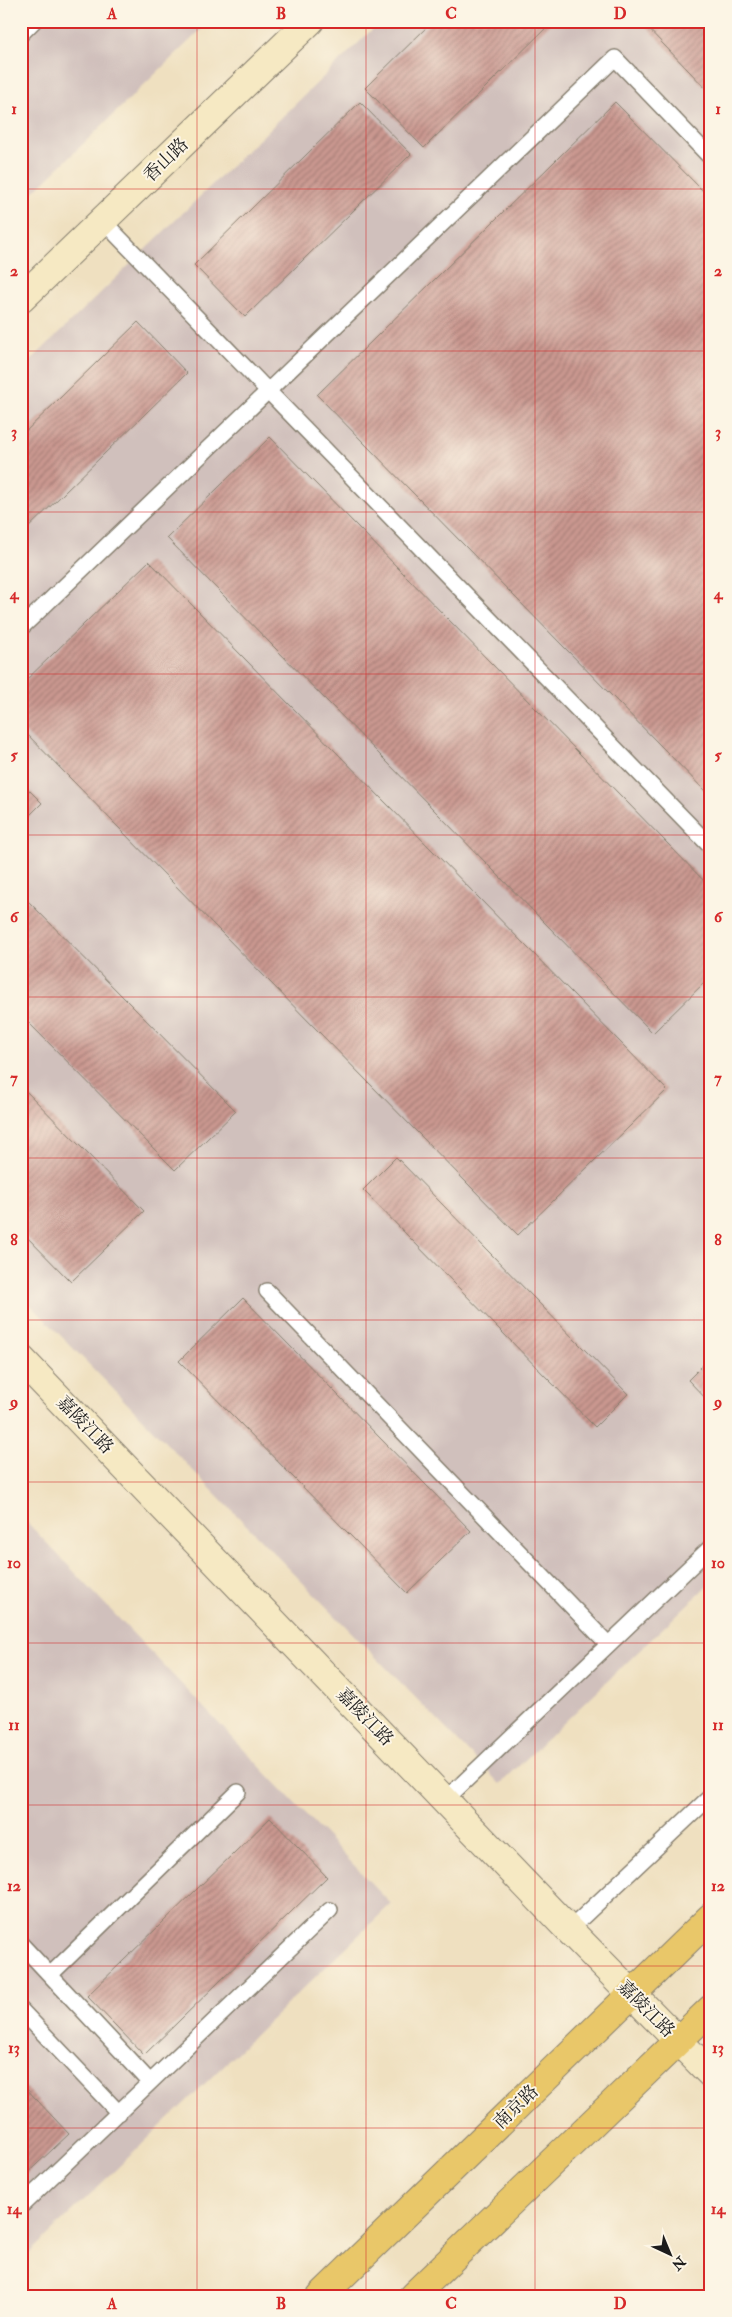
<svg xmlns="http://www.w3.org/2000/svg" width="732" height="2317" font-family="'IM FELL Double Pica','Noto Serif SC',serif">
<defs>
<pattern id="building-hatch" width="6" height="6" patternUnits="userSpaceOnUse" patternTransform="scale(1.25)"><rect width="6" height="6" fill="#ca9890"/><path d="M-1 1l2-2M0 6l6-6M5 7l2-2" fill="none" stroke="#a37b75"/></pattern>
</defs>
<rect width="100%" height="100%" fill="#fcf5e5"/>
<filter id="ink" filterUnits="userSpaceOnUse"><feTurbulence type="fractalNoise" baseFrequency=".02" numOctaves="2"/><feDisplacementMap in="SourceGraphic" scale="10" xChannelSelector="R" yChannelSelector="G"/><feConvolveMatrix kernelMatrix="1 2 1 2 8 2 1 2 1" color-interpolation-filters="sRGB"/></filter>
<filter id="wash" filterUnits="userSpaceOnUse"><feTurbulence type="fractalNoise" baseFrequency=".0096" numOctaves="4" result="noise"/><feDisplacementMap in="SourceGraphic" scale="20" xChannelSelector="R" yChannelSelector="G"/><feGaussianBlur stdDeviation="1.12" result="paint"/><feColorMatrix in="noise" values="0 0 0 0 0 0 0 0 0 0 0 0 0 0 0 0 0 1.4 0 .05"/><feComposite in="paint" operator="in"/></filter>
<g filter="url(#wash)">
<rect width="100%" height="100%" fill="#efe0c0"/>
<path fill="#d0c0bc" d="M21,21H210L21,204Z
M381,21H711V1582L500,1784L21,1295V370Z
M21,1516L391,1904L21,2261Z"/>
<g id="blocks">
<path fill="url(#building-hatch)" d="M433,21H553L424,148L365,88Z
M641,21H711V94Z
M360,102L411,154L245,317L194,265Z
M615,102L711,199V797L317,395Z
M138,322L187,373L21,535V436Z
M270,437L711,888V976L653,1033L167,538Z
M149,561L667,1090L518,1235L21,728V685Z
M21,782L42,803L21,824Z
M24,897L236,1111L175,1170L21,1015V900Z
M21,1086L144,1211L71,1282L21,1231Z
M396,1157L628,1394L595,1427L363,1190Z
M243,1298L471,1531L407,1593L179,1361Z
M711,1357V1404L688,1380Z
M270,1818L327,1877L144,2055L87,1996Z
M21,2083L69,2134L21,2179Z"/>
</g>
</g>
<g filter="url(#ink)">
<use href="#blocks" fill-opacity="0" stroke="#867e6e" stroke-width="1"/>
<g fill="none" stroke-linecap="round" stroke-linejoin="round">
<defs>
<path id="lane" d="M21,34L34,21
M103,221L711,847
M21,628L615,58L711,158
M267,1291L608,1644
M445,1800L711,1547
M569,1930L711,1796
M21,1944L150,2082
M50,1975L238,1792
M21,2010L119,2113
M21,2206L330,1910"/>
<path id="secondary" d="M21,299L310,21
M21,1359L569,1930L711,2074"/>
<path id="primary" d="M321,2296L711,1917
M413,2296L711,2009"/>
</defs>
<use href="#lane" stroke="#867e6e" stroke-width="18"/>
<use href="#secondary" stroke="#867e6e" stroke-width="30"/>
<use href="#primary" stroke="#867e6e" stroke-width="30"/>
<use href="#lane" stroke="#fff" stroke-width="15"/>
<use href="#secondary" stroke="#f6e9c3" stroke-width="28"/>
<use href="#primary" stroke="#e9c769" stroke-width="28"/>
</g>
</g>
<path fill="none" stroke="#d62828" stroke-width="1" stroke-opacity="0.55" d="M197,21V2296M366,21V2296M535,21V2296M21,189H711M21,351H711M21,512H711M21,674H711M21,835H711M21,997H711M21,1158H711M21,1320H711M21,1482H711M21,1643H711M21,1805H711M21,1966H711M21,2128H711"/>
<g text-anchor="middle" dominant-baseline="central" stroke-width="4" stroke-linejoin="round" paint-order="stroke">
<g font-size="18" fill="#1c1c1c" stroke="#fcf5e5">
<text transform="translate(166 160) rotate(-44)">香山路</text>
<text transform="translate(85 1425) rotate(46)">嘉陵江路</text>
<text transform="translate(365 1717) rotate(46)">嘉陵江路</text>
<text transform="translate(646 2009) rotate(45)">嘉陵江路</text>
<text transform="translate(516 2107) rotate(-44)">南京路</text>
</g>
</g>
<rect width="732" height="2317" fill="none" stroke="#fcf5e5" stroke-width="55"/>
<g transform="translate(670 2254) rotate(136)" stroke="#fcf5e5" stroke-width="4" paint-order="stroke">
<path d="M0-4L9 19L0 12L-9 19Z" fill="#1c1c1c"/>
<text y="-8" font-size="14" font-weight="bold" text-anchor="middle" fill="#1c1c1c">N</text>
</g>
<rect x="28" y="28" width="676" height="2262" fill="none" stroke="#d62828" stroke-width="2"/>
<g font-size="16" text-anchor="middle" font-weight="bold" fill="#d62828">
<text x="112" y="19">A</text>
<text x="281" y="19">B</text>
<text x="451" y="19">C</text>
<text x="620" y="19">D</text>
<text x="14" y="114">1</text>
<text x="718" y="114">1</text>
<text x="14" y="276">2</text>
<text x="718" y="276">2</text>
<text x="14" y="437">3</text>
<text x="718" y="437">3</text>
<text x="14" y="599">4</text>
<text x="718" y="599">4</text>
<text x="14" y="760">5</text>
<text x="718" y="760">5</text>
<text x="14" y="922">6</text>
<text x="718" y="922">6</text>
<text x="14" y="1083">7</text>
<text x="718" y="1083">7</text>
<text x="14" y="1245">8</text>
<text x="718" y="1245">8</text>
<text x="14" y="1407">9</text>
<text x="718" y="1407">9</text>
<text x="14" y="1568">10</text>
<text x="718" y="1568">10</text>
<text x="14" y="1730">11</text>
<text x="718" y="1730">11</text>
<text x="14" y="1891">12</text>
<text x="718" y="1891">12</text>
<text x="14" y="2053">13</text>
<text x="718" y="2053">13</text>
<text x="14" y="2214">14</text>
<text x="718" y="2214">14</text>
<text x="112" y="2309">A</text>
<text x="281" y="2309">B</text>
<text x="451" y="2309">C</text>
<text x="620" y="2309">D</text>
</g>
</svg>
